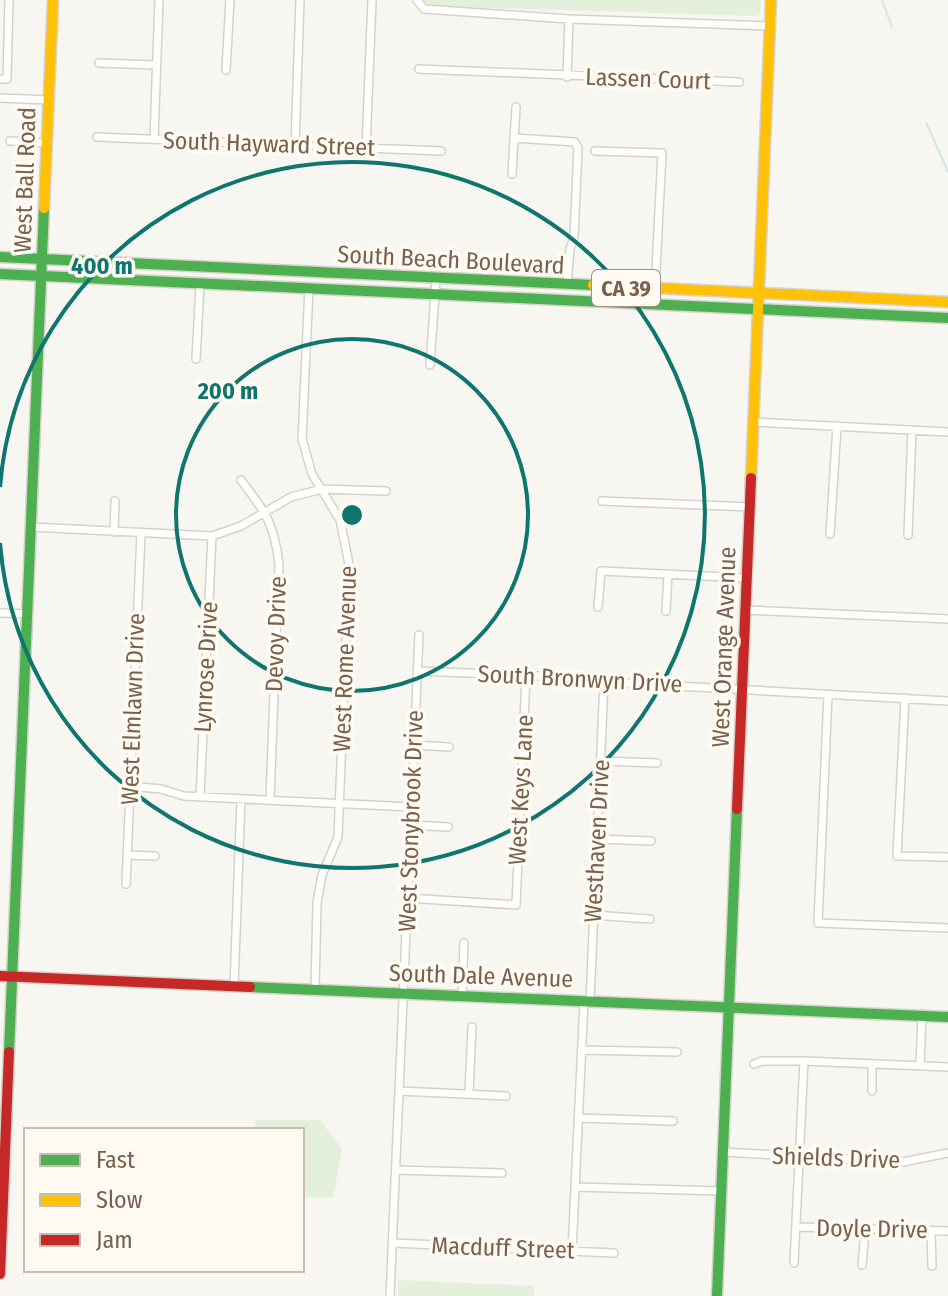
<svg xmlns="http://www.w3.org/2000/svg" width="948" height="1296" font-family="'Fira Sans Condensed',sans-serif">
<rect width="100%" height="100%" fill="#f8f6f0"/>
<path fill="#e4f0db" d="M422,0H761L760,14L757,16L422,6Z
M255,1120H320L342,1149L333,1198L302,1197V1130H255Z
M398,1280L534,1286V1296H398Z"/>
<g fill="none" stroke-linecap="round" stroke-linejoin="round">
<path stroke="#d1e5ea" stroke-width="2" d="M882,0L892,27
M927,124L948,172"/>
<defs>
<path id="street" d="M417,0L424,9L569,19L770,26
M99,63L156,65
M419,69L739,82
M226,70L230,0
M567,77L569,19
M0,79H7L9,0
M0,98L48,100
M97,137L441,151
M514,138L575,142L578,148L574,237L570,249L567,285
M154,139L159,0
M10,141L46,143
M295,145L300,0
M366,148L372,0
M595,151L662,153L655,289
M512,174L516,107
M309,288L302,439L312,474L340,520L349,564L338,837L322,875L317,903L315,989
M196,359L200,285
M430,365L436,280
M753,422L948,432
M241,480C266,513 274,523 279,564L270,798
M602,501L750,507
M31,527L212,536L241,526L291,497L322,489L386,491
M114,532L115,501
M830,534L837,426
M908,535L912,430
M598,607L601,571L747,578
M745,610L948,619
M666,611L668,574
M0,613L27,614
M417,671L565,677L604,682L948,701
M828,695L818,923L948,928
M905,698L897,856L948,857
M414,745L449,747
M600,761L657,763
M130,786L161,789L184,796L411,807
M200,797L212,536
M411,825L448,827
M597,839L651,841
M127,855L155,856
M126,884L141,533
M407,898L516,905L526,675
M593,915L650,919
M234,986L241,799
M462,996L464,943
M590,1001L604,682
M581,1050L677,1052
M754,1064L762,1061H804L948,1067
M920,1066L922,1016
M399,1091L506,1096
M872,1091V1064
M469,1092L472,1027
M578,1118L673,1121
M723,1152L903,1162L948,1153
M396,1170L502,1173
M575,1187L721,1191
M797,1227L948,1231
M931,1231L932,1266
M393,1243L614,1253
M572,1251L584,1001
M794,1263L804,1061
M862,1265L865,1231
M390,1296L419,635"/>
<path id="fast" d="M0,257L593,285
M0,274L948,318
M250,987L948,1017
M9,1052L44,208
M717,1296L737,809"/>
<path id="slow" d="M44,208L53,0
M593,285L948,302
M751,478L771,0"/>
<path id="jam" d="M737,809L751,478
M0,976L250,987
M0,1274L9,1052"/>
</defs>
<use href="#street" stroke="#d6d2cb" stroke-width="10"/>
<use href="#fast" stroke="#d7d2cb" stroke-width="13"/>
<use href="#slow" stroke="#d7d2cb" stroke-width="13"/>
<use href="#jam" stroke="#d7d2cb" stroke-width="13"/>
<use href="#street" stroke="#fefefd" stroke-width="7"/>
<use href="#fast" stroke="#4caf50" stroke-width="10"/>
<use href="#slow" stroke="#ffc107" stroke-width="10"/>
<use href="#jam" stroke="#c62828" stroke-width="10"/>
</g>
<g fill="none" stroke="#0f766e" stroke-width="4">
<circle cx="352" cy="515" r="176"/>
<path d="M0 487A353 353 0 1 1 0 543"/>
</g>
<g text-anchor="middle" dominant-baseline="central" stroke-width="7" stroke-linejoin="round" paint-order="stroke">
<rect fill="#fffbf3" stroke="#a18f80" stroke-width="2" x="592" y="270" width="68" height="36" rx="6"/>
<g font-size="22" font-weight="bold" fill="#79614e">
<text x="626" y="288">CA 39</text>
</g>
<g font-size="24" fill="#79614e" stroke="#fffbf3">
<text transform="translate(648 79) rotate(2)">Lassen Court</text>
<text transform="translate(269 144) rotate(2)">South Hayward Street</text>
<text transform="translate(25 180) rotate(-88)">West Ball Road</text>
<text transform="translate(451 260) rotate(3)">South Beach Boulevard</text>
<text transform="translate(276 634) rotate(-88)">Devoy Drive</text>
<text transform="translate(724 647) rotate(-88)">West Orange Avenue</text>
<text transform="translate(345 659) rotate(-88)">West Rome Avenue</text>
<text transform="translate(206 667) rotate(-87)">Lynrose Drive</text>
<text transform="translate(580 679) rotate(3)">South Bronwyn Drive</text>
<text transform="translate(133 709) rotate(-88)">West Elmlawn Drive</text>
<text transform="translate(521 790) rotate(-87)">West Keys Lane</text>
<text transform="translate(411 821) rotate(-88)">West Stonybrook Drive</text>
<text transform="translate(597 841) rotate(-87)">Westhaven Drive</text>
<text transform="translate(481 976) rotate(2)">South Dale Avenue</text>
<text transform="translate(836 1158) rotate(2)">Shields Drive</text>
<text transform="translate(872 1229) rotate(1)">Doyle Drive</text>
<text transform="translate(503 1248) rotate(2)">Macduff Street</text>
</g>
</g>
<circle cx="352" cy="515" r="12" fill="#0f766e" stroke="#fffbf3" stroke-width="4"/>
<g font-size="24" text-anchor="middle" font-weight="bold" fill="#0f766e" stroke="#fffbf3" stroke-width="7" stroke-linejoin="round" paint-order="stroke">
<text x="102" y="274">400 m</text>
<text x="228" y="399">200 m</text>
</g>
<rect x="24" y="1128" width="280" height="144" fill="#fffbf3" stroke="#c9bdb1" stroke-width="2"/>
<rect x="40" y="1154" width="40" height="12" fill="#4caf50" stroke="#c9bdb1" stroke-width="2"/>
<text x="96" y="1168" font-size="24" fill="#79614e">Fast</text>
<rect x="40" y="1194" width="40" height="12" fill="#ffc107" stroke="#c9bdb1" stroke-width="2"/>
<text x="96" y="1208" font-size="24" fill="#79614e">Slow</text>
<rect x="40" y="1234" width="40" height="12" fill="#c62828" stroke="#c9bdb1" stroke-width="2"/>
<text x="96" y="1248" font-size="24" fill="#79614e">Jam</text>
</svg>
